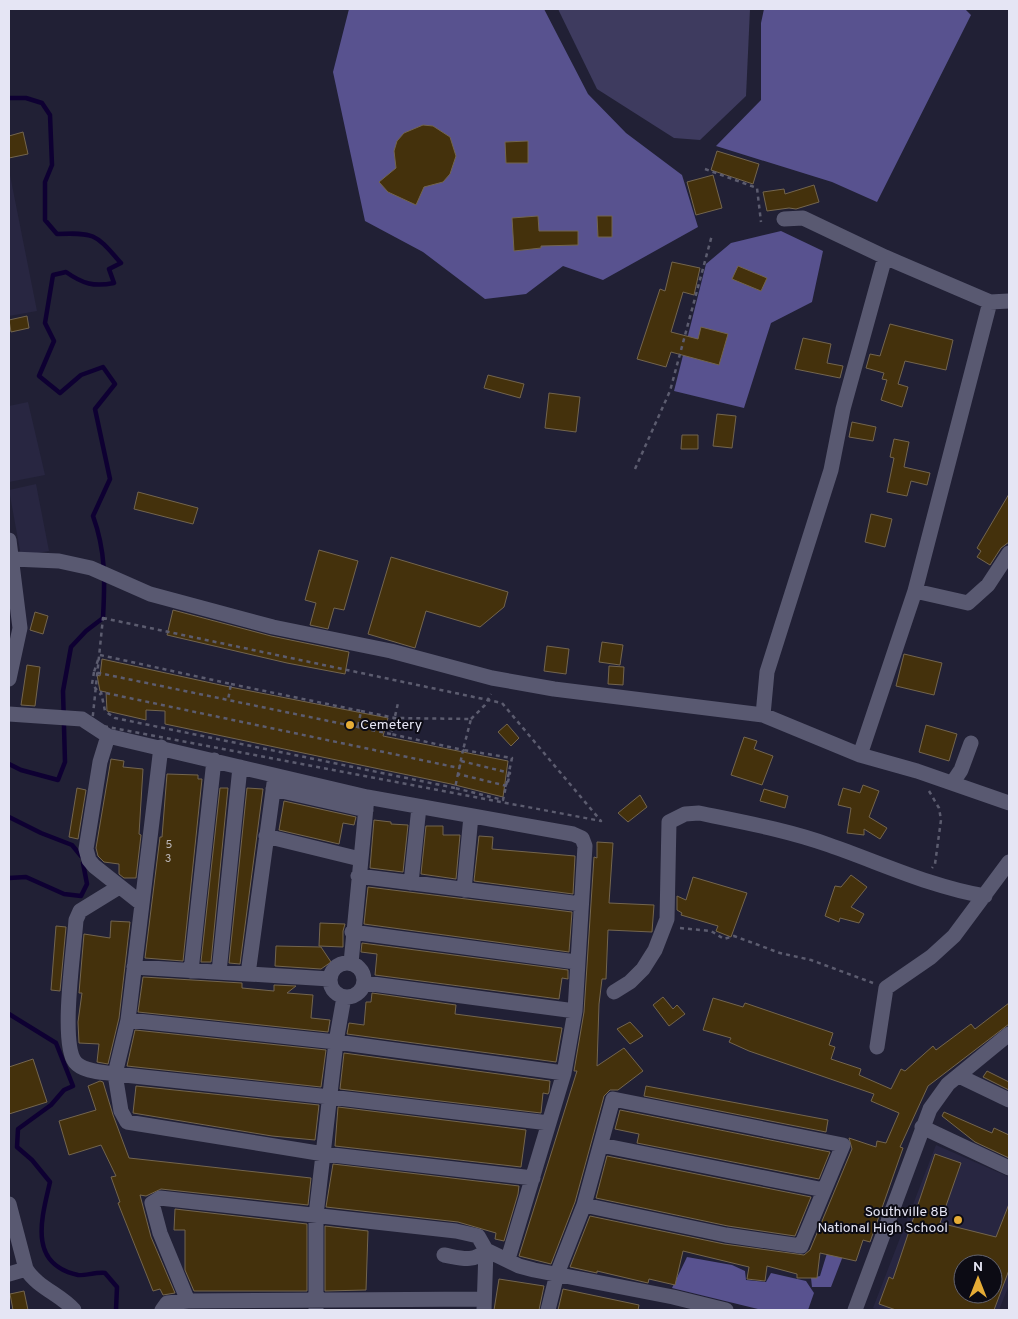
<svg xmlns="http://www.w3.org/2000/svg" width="1018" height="1319" font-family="Overpass,sans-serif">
<rect width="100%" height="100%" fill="#212035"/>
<path fill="#282641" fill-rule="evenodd" d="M9,170L37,311L9,316Z
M28,402L45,475L9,482V406Z
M36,484L49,551L21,556L9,490Z
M936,1145L1009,1177V1285L999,1310H878L873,1308ZM963,1264H993V1294H963Z"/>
<path fill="#3e3b5f" d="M558,9H750L746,96L700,140L674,138L597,89Z"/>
<path fill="#58528f" d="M349,9H544L588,94L626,133L682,175L698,227L603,280L563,266L526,294L485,299L423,252L365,221L333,72Z
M764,9H965L971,15L877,202L832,182L716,146L761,100V23Z
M781,231L823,251L812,302L771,323L744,408L674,391L706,264L731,243Z
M828,1250L843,1256L831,1287H812L811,1278L820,1276Z
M687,1257L732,1265L745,1271L746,1280L766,1282L771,1273L806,1281L814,1293L808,1310H762L672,1288Z"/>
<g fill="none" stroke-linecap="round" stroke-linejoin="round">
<path stroke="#0e0032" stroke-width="4.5" d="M9,98H26L42,103L50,115L52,165L45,182V220L57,234C96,232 96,235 121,263L109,269L114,283C94,287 83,284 66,272L53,275L45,323L54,341L39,376L60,393L81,375L103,367L115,384L95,409L110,479L93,516C106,552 105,581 103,618L86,631L71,647L63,691L65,762L58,780L21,770L9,764
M9,817L41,833L72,845L81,856
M9,878L26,877L64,894L81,896L87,884L83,863
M9,1014L56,1043L73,1086L64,1090L51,1105L18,1129L17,1147L32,1160L50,1182C42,1217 27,1264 78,1275C84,1276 96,1272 105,1273L117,1287L116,1310"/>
</g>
<path fill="#44310c" stroke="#73654e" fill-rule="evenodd" d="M423,125L433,126L450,137L456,156L450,174L443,182L424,187L416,205L388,192L379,182L396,168L394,151L397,141L404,133Z
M23,132L28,154L9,158V136Z
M528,141V163H506L505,142Z
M717,151L759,164L753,184L711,170Z
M713,175L722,208L696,215L687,182Z
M814,185L819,202L796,209L789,208L767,211L763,192L784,189L785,194Z
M538,216L539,231H578V245L541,246V248L514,251L512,218Z
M597,216H612V237H598Z
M672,262L700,268L694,295L683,292L671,332L698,339L701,327L728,334L719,365L671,352L666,367L637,359L660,289L665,291Z
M738,266L767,278L761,291L732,279Z
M27,316L29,328L11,332L9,320Z
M890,324L953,340L946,370L905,361L898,384L908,387L902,407L881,400L887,380L882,379L884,373L866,368L870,354L880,356Z
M803,338L831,344L827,363L843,366L840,378L795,369Z
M488,375L524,384L520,398L484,388Z
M549,393L580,397L576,432L545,428Z
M717,414L736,416L732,448L713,446Z
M852,422L876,427L873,441L849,437Z
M682,435H698V449H681Z
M894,439L909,442L904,467L930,473L927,485L911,481L907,496L887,492L894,458L890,457Z
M138,492L198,508L193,524L134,509Z
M1009,494V542L1001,548L990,565L977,557L981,551L977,548Z
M871,514L892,519L885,547L865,542Z
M319,550L358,561L344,610L334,608L328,629L310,625L316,603L305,600Z
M391,557L508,592L504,607L480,627L426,611L415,648L368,634Z
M173,610L271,636L349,652L345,674L287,663L167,635Z
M35,612L48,616L43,634L30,630Z
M602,642L623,645L620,665L599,662Z
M547,646L569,649L566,674L544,671Z
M904,654L942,663L934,695L896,686Z
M102,659L225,686L388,718L383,736L508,761L503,797L451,784L165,724V711L146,710V720L107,711L106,692L100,691L97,675L100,676Z
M27,665L40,667L35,706L21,705Z
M609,666L624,667L623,685L608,684Z
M507,724L519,738L511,746L498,732Z
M926,725L957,734L949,761L919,752Z
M744,737L757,741L754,749L773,756L762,785L731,775Z
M111,759L124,761L123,767L143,769L139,834L141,835L136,878H124L119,874V864L104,862L98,856L96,848Z
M167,774L198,775V779H202L183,961L145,958L160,837H162Z
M863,785L879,791L869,817L887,828L880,839L864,829V835L847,833L851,808L838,805L843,788L860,793Z
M77,788L86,790L78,839L69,837Z
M220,788H228L211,962H201Z
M247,788L263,789L240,964L229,963Z
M764,789L788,796L785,808L760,801Z
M640,795L647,807L628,822L618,813Z
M284,801L356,817L354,825L343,823L339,844L279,830Z
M374,820L391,822V824L408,825L403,872L370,868Z
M426,826H443V835H460L456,879L421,874Z
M479,836L493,837L492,849L575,856L573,894L474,881Z
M597,842L613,843L609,903L654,905L652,932L608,930L606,979H602L599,1004L597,1066L624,1048L643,1071L618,1090H610L604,1096L575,1202L551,1264L519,1256L577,1071H574L584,1012L594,857L597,858Z
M851,875L867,887L851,907L864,914L859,923L840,918L839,922L825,916L835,886L841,887Z
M693,877L747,893L731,937L716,931L718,926L681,915L682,913L677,910V896L686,900Z
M368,887L572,912L569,952L364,924Z
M111,921L130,922L119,1018L108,1064L97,1062L99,1044L79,1043L78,1022L82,993H79L84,934L110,938Z
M320,923L345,924L343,931V947L319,946Z
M56,926L66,927L60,991L51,990Z
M362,943L568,970V979L562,978L559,999L375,975L377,954L361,952Z
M276,946L321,947L331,962L321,969L275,966Z
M143,977L242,983V988L274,991V985L296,986L287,993L313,995L311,1018L330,1020L328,1032L138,1012Z
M372,993L456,1005L455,1014L562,1028L556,1062L347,1034L349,1023L364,1025L366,1002H371Z
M663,997L673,1009L677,1005L685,1014L669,1026L653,1005Z
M713,998L743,1007L745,1003L833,1033L829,1045L835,1047L831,1059L861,1069L859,1075L891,1089L901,1069L905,1071L933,1046L936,1050L971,1024L975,1029L1009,1003V1024L928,1086L900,1147L903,1148L870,1242L863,1240L856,1261L820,1253L817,1278H797V1274L767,1266L765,1281L747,1279L749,1267L683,1251L675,1285L649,1279L648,1283L597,1271V1273L570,1267L590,1216L724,1244L804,1255L810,1250L852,1149L849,1138L876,1147L877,1141L886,1143L899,1113L871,1101L874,1094L749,1051L729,1042L731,1038L703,1030Z
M630,1022L643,1036L630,1044L617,1029Z
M135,1030L326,1050L321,1087L127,1066Z
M344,1053L550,1081L549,1092L548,1094L543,1093L541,1113L340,1089Z
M33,1059L47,1102L9,1114V1067Z
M987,1071L1009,1082V1090L983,1077Z
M100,1081L103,1082L113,1115L129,1158L311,1178L308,1205L161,1189L146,1196L140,1195L151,1237L175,1293L163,1295L160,1289L153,1291L118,1203L120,1202L111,1177L116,1176L101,1145L69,1155L59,1121L96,1110L88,1086Z
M136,1086L319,1105L315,1140L272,1136L133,1113Z
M646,1086L828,1120L826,1132L644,1096Z
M338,1107L526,1130L521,1167L335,1146Z
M620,1110L830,1152L819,1179L637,1143L639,1134L615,1129Z
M944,1112L992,1133L994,1128L1009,1135V1158L975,1142L942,1116Z
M935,1154L961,1163L940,1223L996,1237L1009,1204V1270L994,1310H896L879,1304L889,1277L893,1279ZM963,1264H993V1294H963Z
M607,1156L811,1197L795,1236L728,1226L596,1198Z
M333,1164L519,1186L518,1194L504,1241L495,1239L496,1233L458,1222L326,1207Z
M175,1209L307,1224V1291H194L185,1270V1230H174Z
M325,1226L368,1231L366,1290L325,1291Z
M499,1279L544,1286L539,1310H494Z
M563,1289L639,1305L638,1310H558Z
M24,1291L28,1310H13L10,1294Z"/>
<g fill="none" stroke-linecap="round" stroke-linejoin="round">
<path stroke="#5c5c6f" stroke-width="2.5" stroke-dasharray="4 4" stroke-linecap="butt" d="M705,169L757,188L761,222
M635,469L670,391L712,235
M103,618L502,703L601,821L92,724Z
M100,655L231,684L228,700
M98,660L94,672L391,734
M94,672L92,684L101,695
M231,684L361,711L358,727
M361,711L395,718L471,719L463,750L512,758L503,800L455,788L463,750L391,734L398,703
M471,719L485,705L491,694
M461,761L510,773L507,786L458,774Z
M455,788L115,718L105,711L101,692L459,768
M929,791L939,808L941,820L935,864L932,868
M680,928L711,931L724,939L734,936L780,953L811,960L873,983"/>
<path stroke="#595971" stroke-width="15" d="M784,219L803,218L885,257L990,302L1009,301
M9,540L20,628L9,679
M13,559L59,561L91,568L150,594L273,627L391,651L492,678L554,689L763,715L860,755L917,771L1009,803
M915,591L968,603L988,585L1009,553
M9,714L82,719L108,736L367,797L573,834L582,838L585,846L575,1011L564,1073L508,1259
M763,715L767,672L831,470L843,409L885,257
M108,736L100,762L86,849L89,860L94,866L142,904
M161,747L128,1020L115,1074L121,1111L127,1122L324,1154L533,1178
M860,755L915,591L990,302
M953,782L961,770L971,743
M273,789L366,810
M266,836L360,859
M358,876L581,904
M411,883L419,807
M119,887L80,911L76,920C74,949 60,1042 75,1062C83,1072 103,1072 115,1074L330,1097L549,1123
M464,890L471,816
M352,932L576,962
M330 980a17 17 0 1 1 34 0a17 17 0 1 1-34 0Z
M351,963L367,797
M134,967L330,979
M191,971L214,760
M219,972L240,767
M248,974L275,776
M365,983L575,1011
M614,992L630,982L643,969L655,950L667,919L669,822L685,814L699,813C742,822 787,830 829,845C881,863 931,887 985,896
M128,1020L336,1042L564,1073
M877,1047L886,988L931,957L954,936L1009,862
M959,1076L1009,1100
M922,1127L1009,1168
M601,1145L824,1190
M9,1204L26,1269C38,1288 60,1294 74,1310
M486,1250L519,1266L534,1270L673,1297L726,1310
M444,1255C461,1258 474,1263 486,1250
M9,1274L26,1269
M188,1301L160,1233L152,1203L160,1198L456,1231L478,1236L486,1250L484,1310
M316,1309V1215L336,1042L344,997
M162,1310L167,1303L188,1301L484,1299
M548,1310L557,1274L584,1205L613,1099L843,1145L801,1246L726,1235L584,1205
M855,1310L930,1109L948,1084L1009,1034"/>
</g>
<g fill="#e6ac36" stroke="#0c0b14" stroke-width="2">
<circle cx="350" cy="725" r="5"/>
<circle cx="958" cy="1220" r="5"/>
</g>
<g text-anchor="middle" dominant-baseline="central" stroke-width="4" stroke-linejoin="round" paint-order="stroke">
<g font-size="11" fill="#bdb8ba">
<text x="169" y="845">5</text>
<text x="168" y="859">3</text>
</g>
<g font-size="14" fill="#e5e5f4" stroke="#0c0b14" text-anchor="start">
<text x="360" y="725">Cemetery</text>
<text x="948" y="1212" text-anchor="end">Southville 8B<tspan x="948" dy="16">National High School</tspan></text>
</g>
</g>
<rect width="1018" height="1319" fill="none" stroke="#e5e5f4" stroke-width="20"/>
<g transform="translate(978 1279)"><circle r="24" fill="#0c0b14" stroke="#63626e"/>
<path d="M0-4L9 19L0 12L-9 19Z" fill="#e6ac36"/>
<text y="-8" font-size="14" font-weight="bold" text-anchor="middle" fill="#e5e5f4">N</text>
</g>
</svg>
